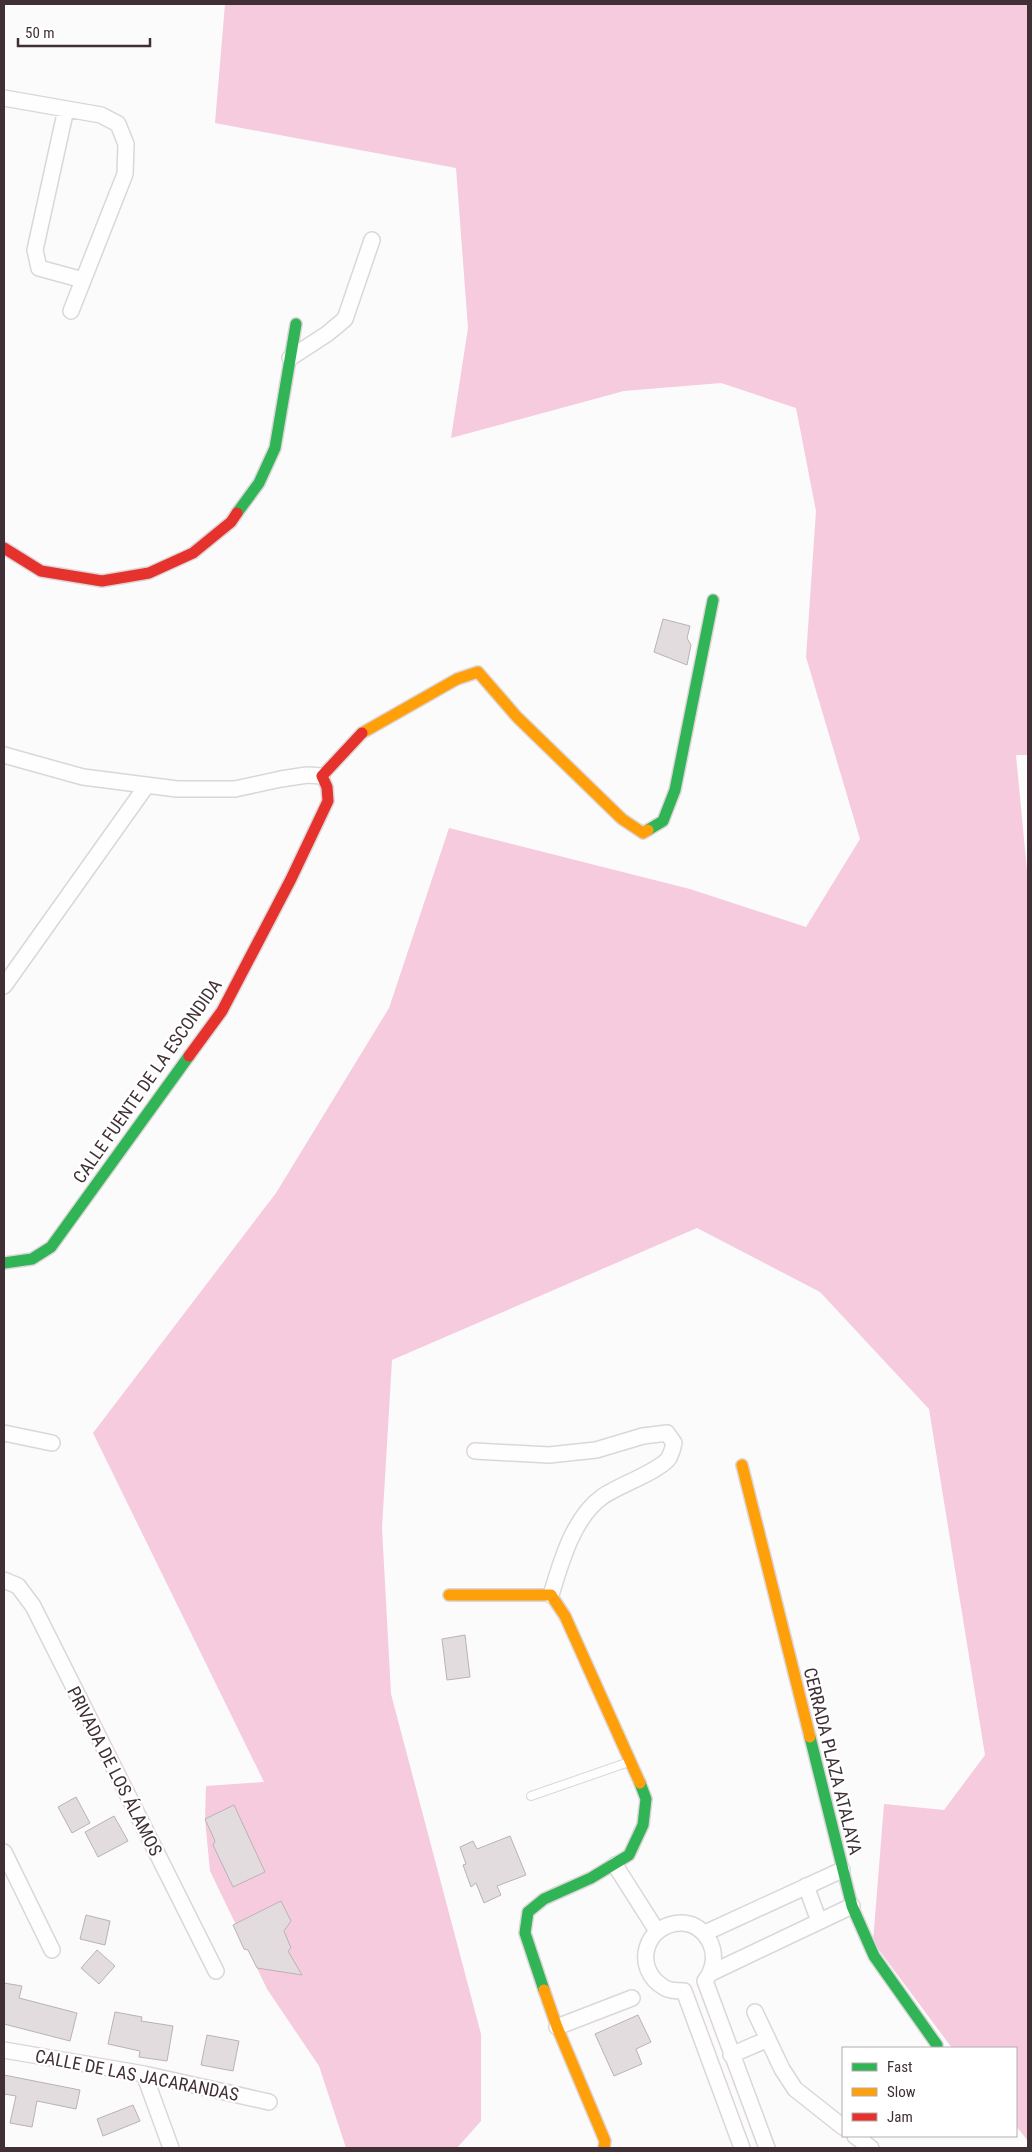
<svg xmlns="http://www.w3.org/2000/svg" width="1032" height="2152" font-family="'Roboto Condensed',sans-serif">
<rect width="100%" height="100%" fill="#fbfbfb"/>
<path fill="#f6cbdd" d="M225,4H1028V557L1027,644L1028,645V755H1016L1028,881V2141L1016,2126V2048H952L873,1942L884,1804L944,1810L985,1755L929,1409L820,1292L697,1228L392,1360L382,1528L391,1694L481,2034V2121L457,2148H346L319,2066L267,1989L210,1871L205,1819L206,1786L264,1782L93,1433L276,1193L389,1008L449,828L690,889L806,927L860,839L806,657L816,511L796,408L721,383L624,391L451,438L468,328L456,168L215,123Z"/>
<path fill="#e3dcdf" stroke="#bab2b5" d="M663,619L690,626L687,638L691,645L687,665L654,652Z
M465,1635L470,1677L447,1680L442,1639Z
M76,1797L90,1823L72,1833L58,1807Z
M234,1805L265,1872L233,1887L213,1845L215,1841L205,1819Z
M114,1816L128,1841L98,1857L85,1832Z
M510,1836L526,1875L497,1886L501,1895L484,1903L476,1883L471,1887L463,1865L466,1864L460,1847L473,1841L477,1849Z
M281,1901L291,1921L284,1931L291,1948L288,1951L302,1975L257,1968L248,1950L244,1949L233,1925Z
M86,1915L110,1921L105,1945L80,1939Z
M97,1950L115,1966L99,1984L81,1968Z
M4,1983L22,1986L19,1998L77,2013L70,2041L4,2024Z
M115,2012L142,2017L141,2021L173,2026L167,2061L139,2057L140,2051L108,2044Z
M638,2015L651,2042L636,2049L642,2064L614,2076L595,2034Z
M207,2035L239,2041L233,2071L201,2065Z
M4,2075L80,2090L76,2109L37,2101L32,2127L10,2123L16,2096L4,2094Z
M133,2105L140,2121L103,2136L97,2119Z"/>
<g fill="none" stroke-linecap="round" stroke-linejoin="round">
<defs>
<path id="lane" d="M531,1796L629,1762"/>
<path id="street" d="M4,98L101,115L118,124L126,144L125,174L71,311
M66,109L35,250L39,268L83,280
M290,358L327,334L345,319L372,240
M4,755L83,777L177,789H235L281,779L307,775L322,776
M4,986L147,785
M4,1433L52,1443
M475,1451L549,1455L596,1450L643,1436L667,1433L674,1443C673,1448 671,1454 669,1458C660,1471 617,1486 602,1497C573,1518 561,1562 551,1595
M4,1580L18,1586L33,1606L216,1971
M4,1852L52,1950
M615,1865L657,1931
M806,1886L819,1921
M705,1933L842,1870
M711,1973L852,1906
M755,2012L782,2069L795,2089L843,2127
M557,2027L632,1998
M4,2050L144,2074L269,2102
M731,2055L766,2040
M144,2074L171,2148
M855,2136L871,2148
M742,2148L684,1991C678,1991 670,1991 665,1988C631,1969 645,1922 683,1923C696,1924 704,1931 710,1942C716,1955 714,1969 705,1981L767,2148"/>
<path id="fast" d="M237,513L259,483L275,448L296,324
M648,830L663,821L675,790L713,600
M4,1263L32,1259L51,1247L189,1056
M810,1737L852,1906L874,1956L937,2045
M544,1990L525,1933L528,1912L544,1899L591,1878L629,1855L643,1825L646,1799L640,1783"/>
<path id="slow" d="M362,733L457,679L478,672L517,717L622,819L643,833L648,830
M742,1465L810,1737
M449,1595H551L565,1616L640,1783
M544,1990L557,2027L605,2141L604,2148"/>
<path id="jam" d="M4,548L41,571L102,581L149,573L193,553L231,522L237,513
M189,1056L222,1011L291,879L328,801L327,787L322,776L362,733"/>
</defs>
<use href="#lane" stroke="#ddd6d9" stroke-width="10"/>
<use href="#street" stroke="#ddd6d9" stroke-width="18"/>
<use href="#fast" stroke="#ddd6d9" stroke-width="14"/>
<use href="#slow" stroke="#ddd6d9" stroke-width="14"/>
<use href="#jam" stroke="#ddd6d9" stroke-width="14"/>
<use href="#lane" stroke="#fefefe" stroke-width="8"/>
<use href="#street" stroke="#fefefe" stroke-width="15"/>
<use href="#fast" stroke="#30b455" stroke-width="11"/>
<use href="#slow" stroke="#ff9f0a" stroke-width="11"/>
<use href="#jam" stroke="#e5322d" stroke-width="11"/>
</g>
<g text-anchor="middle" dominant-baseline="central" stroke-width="4.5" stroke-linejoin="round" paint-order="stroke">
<g font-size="18" fill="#403036" stroke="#fff">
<text transform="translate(147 1081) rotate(-55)">CALLE FUENTE DE LA ESCONDIDA</text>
<text transform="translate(833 1761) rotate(76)">CERRADA PLAZA ATALAYA</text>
<text transform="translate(115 1771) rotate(63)">PRIVADA DE LOS ÁLAMOS</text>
<text transform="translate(137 2075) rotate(11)">CALLE DE LAS JACARANDAS</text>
</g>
</g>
<rect width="1032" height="2152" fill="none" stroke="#403036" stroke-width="10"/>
<rect x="842" y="2047" width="175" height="90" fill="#ffffff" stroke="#b3acaf"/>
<rect x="852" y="2063" width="25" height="8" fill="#30b455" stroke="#b3acaf"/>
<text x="887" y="2072" font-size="15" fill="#403036">Fast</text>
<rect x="852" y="2088" width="25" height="8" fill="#ff9f0a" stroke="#b3acaf"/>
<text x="887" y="2097" font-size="15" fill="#403036">Slow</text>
<rect x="852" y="2113" width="25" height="8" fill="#e5322d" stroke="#b3acaf"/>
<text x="887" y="2122" font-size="15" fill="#403036">Jam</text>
<path d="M18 38v8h132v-8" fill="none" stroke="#403036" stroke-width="2.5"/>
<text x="25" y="38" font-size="15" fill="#403036" stroke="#ffffff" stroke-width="4" paint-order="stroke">50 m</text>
</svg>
